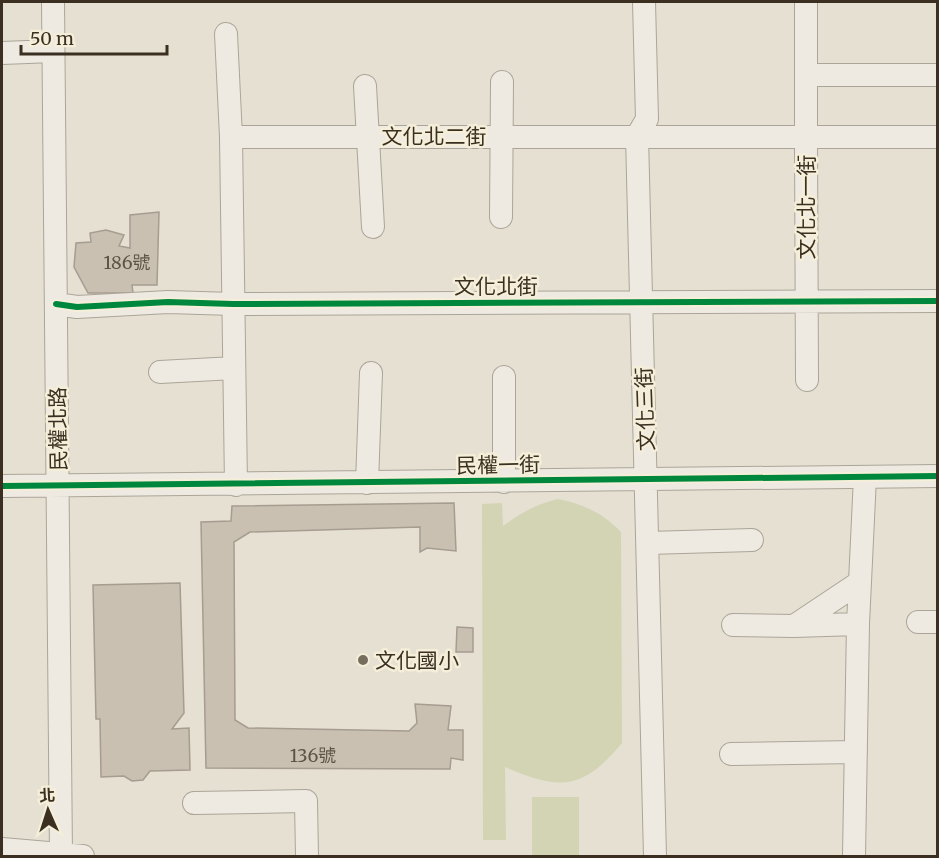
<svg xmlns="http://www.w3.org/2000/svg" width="939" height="858" font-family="Merriweather,'Noto Sans TC',serif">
<rect width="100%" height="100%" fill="#e5e0d1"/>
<path fill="#d3d4b4" d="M558,499C583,504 603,513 621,532L622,743C583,790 560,791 505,767L506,840H483L482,504L502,503L503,526C521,513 536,504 558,499Z
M532,797H579V856H532Z"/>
<path fill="#c9c0b2" stroke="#a69c90" stroke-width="1.5" d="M159,212L157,285H132L133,293H88L74,267L76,243L91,242L90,233L106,230L124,235L119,246L130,248V215Z
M454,503L456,551L427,548L420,552V527L250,532L234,542L235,720L248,728L409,731L417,723L415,704L451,706L448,730H463V760L451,758L450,769L206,768L201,522L231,521L232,506Z
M180,583L184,713L172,729L189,728L190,770L150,771L143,780L132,781L124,776L101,777L100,719H96L93,585Z
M457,627L473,628V652H456Z"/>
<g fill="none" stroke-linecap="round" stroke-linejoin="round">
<defs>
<path id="minor" d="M53,2L61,856
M644,2L647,119L637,136L655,856
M226,34L231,137
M2,53L53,51
M806,75H938
M365,86L373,227
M501,217L502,82
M56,304L77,307L168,302L233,304L938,301
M160,372L234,368
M504,377V482
M807,380L806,137H938
M367,483L371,373
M236,485L231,137H806V2
M2,486L938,476
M648,543L752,540
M918,622H938
M733,625L794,626L858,624L865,477
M794,626L860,582
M731,754L856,752
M194,803L306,801L307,856
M2,849L83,856
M854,856L858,624"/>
</defs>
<use href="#minor" stroke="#aba599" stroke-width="24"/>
<use href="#minor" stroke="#eeeae2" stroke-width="22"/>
<defs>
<path id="cycleway" d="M56,304L77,307L168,302L233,304L938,301
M2,486L938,476"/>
</defs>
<use href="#cycleway" stroke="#f5eed9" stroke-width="10"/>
<use href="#cycleway" stroke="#00873e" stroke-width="6"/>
</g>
<circle fill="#766d5f" stroke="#f5eed9" stroke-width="2" cx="363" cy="660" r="6"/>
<g text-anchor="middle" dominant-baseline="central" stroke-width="5" stroke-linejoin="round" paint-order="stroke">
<g font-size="18" fill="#5e5345">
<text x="127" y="262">186號</text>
<text x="313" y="755">136號</text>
</g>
<g font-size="21" fill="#3a2f21" stroke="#f5eed9">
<text x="434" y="136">文化北二街</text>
<text transform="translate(806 207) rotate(-90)">文化北一街</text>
<text x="496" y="286">文化北街</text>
<text transform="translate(645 409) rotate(-92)">文化三街</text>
<text transform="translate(58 429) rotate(-91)">民權北路</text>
<text transform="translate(498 465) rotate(-1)">民權一街</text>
</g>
<g font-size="21" fill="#3a2f21" stroke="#f5eed9" text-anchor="start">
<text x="375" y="660">文化國小</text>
</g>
</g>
<rect width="939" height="858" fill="none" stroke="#3a2f21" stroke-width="6"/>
<g transform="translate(48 810) rotate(357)" stroke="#f5eed9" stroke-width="4.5" paint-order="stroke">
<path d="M0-4.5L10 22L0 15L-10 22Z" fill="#3a2f21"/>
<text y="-9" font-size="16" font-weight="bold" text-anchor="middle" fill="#3a2f21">北</text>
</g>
<path d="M21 45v9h146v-9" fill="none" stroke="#3a2f21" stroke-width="3"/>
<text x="30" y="45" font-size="18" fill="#3a2f21" stroke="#f5eed9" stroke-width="4.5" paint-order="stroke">50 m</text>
</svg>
